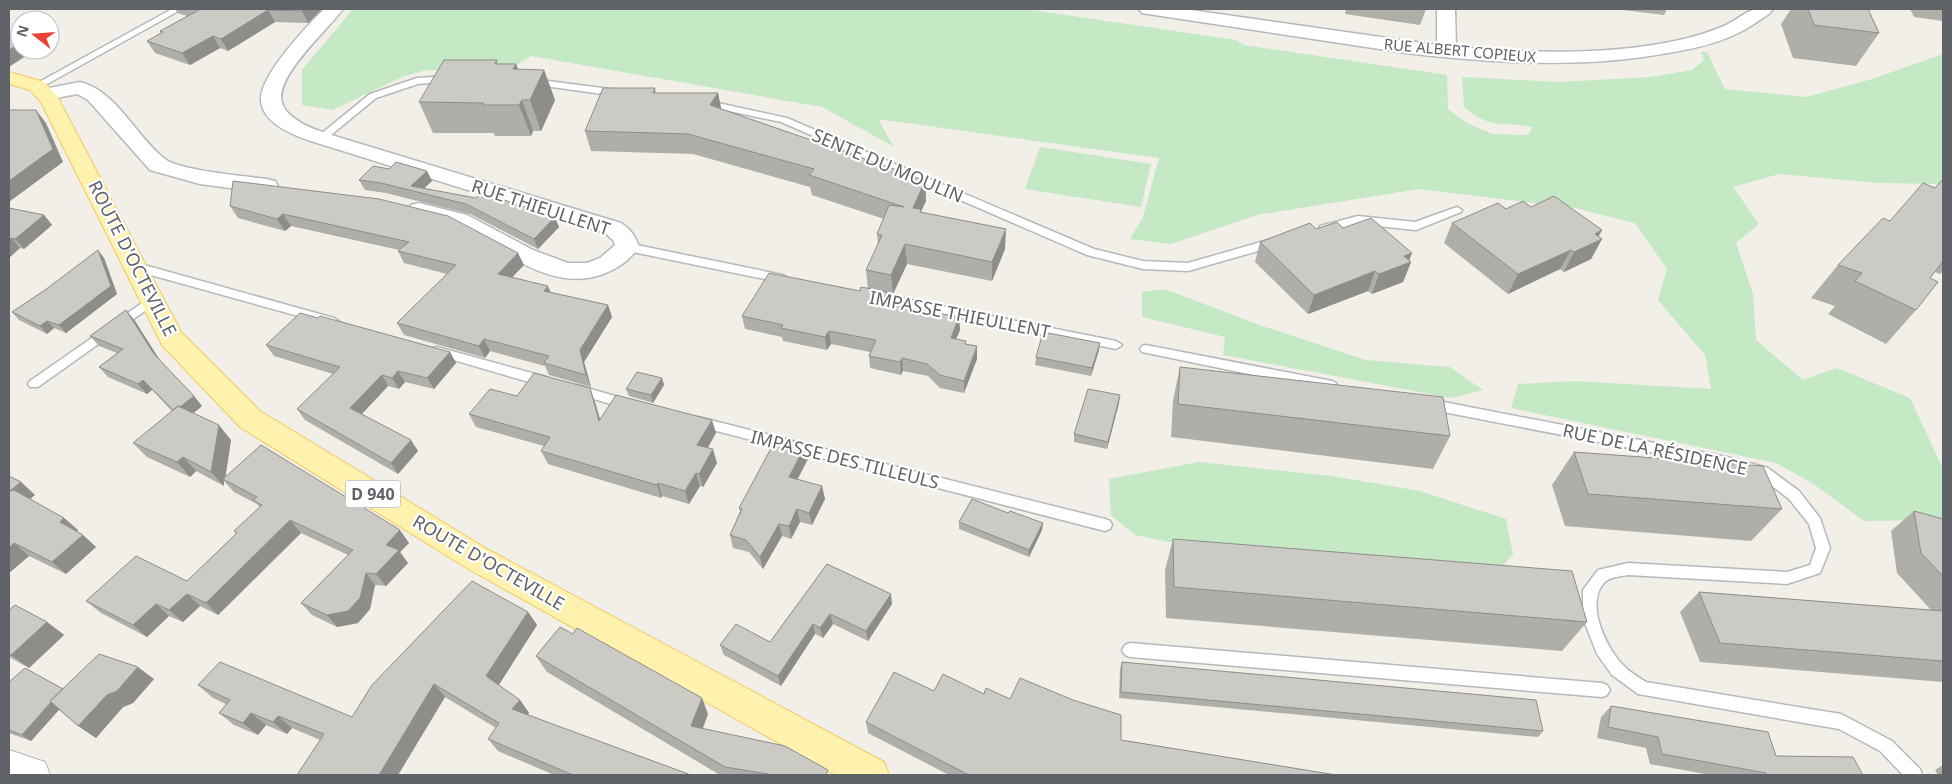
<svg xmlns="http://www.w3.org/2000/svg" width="1952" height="784" font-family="'Noto Sans',sans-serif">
<rect width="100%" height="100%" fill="#f1efe8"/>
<path fill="#c5e8c5" d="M353,9H1025L1236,40L1244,45L1447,75L1448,109L1467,123L1492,134L1528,135L1532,127C1502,121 1491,130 1464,107L1462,77L1560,82L1650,77L1692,70L1704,60L1701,52H1707L1725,89L1806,97L1872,79L1943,54V184L1879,183L1779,174L1733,187L1759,224L1736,243L1753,294L1756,340L1803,380L1837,368L1910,398L1943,469V520L1864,521L1812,483L1776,463L1511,408L1518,384L1575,381L1711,389L1705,355L1658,300L1667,269L1635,223L1575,208L1419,189L1257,215L1171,244L1130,239L1143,217L1159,158L878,119L894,147L822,107L531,56L507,71L426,70L402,77L332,110L302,105V70Z
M1040,147L1151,164L1141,207L1025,189Z
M1165,289L1262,326L1366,360L1450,367L1483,390L1451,398L1223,355L1225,337L1142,317V292Z
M1199,462L1331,476L1420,491L1506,519L1513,554L1500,569L1214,551L1135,535L1111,515L1109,479Z"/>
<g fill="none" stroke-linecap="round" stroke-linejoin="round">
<defs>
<path id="service" d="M172,9H182L40,88H34L32,86Z
M448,76L453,79L451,81L418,84L376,98L325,140L321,141L316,138L370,94L417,78Z
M533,79L617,90L622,93L617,96L530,84L528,82Z
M704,100L787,118L1094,249L1143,261L1188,263L1275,238L1281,242L1279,245L1188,271L1143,269L1087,255L781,122L701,105L699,103Z
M1457,207L1462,210L1461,212L1416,230L1358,224L1324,233L1319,229L1320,226L1358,216L1415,222Z
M627,243L783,275L789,279L783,283L623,250L621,247L623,244Z
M137,263L334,318L340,322L334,326L133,270L131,267Z
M881,294L1116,341L1122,345L1116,349L877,301L875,298Z
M152,296L156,297L158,300L156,303L38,387H30L28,384L30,381Z
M1146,345L1332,381L1336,383L1338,386L1336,389L1332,391L1142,352L1140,349L1142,346Z
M437,347L546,377L550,379L552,382L550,385L546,387L433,354L431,351L433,348Z
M577,385L632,401L634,404L632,407L628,409L573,393L571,390L573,387Z
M1428,399L1727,457L1768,468L1799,491L1820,518L1830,548L1820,573L1787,584L1628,575C1622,576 1611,577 1606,581C1584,601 1605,646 1622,664C1628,671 1638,677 1646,682L1841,714L1892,741L1920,769L1922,775H1903L1880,751L1839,729L1638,694L1612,675L1597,654L1583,618V590L1598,570L1628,563L1787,572L1810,565L1816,548L1809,524L1789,499L1759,476L1727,467L1428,409L1424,407L1422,404L1424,401Z
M698,417L1105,519L1110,521L1112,525L1110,529L1105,531L693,425L692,422L693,419Z
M1130,643L1602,683L1607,685L1610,690L1607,695L1602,697L1130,657L1125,655L1122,650L1125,645Z"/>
<path id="minor" d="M324,9H343C329,29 274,76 282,103C284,110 291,116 297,120C306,127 318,130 328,134L621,223C631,230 635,235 639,247C630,260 617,269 603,274C550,294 501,247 455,227C442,221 426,219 411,215L408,210L411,205L419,203L467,215L533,250L568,263H587L600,258L615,245L613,240L605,233L314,142C295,136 263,124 261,101C259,76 307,26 324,9Z
M1139,9H1184L1437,45V9H1455L1456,47C1531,53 1610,56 1684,39C1697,36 1712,31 1724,26C1747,15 1745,7 1773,9L1770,13C1760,20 1749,28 1738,33C1717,44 1692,49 1668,53C1582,69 1493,63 1406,53L1148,14L1142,13Z
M80,82C117,91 136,137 165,159C180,171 246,176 267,179L275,181L278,186L275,191L267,193L200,184L150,170L88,100L77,94L46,100L39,98L36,94L39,90Z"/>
<path id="tertiary" d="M9,750L45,762L50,775H9Z"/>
<path id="primary" d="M9,72L44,82L57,96L181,332L260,411L487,549L884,762L889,775H836L465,567L240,427L162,345L41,102L30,90L9,84Z"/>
</defs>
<use href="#service" stroke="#b5b8bc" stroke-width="3"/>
<use href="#minor" stroke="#b5b8bc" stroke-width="3"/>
<use href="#tertiary" stroke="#b5b8bc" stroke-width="2"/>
<use href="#primary" stroke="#f2c960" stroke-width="2"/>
<use href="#service" fill="#fff" fill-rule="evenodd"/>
<use href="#minor" fill="#fff" fill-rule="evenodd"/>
<use href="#tertiary" fill="#fff" fill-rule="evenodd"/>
<use href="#primary" fill="#fff2af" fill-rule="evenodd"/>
</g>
<path fill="#afaea9" d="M175,9H322L308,23L275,22L228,51L220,48L190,65L155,53L147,41L161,33L160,31L187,16L178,13Z
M1346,9H1426L1420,25L1345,14Z
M1615,9H1667L1664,15Z
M1791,9H1868L1879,33L1856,66L1793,58L1781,24Z
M1910,9H1943V21L1914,17Z
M497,60L498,64H516L518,70H544L555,100L541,131H533L531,136H495L494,133H433L419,102Z
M655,88L656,93H718L721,109L925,181L926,201L921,212L1005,249L992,281L907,264L893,294L887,293V296L896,298L897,306L959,317L960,330L956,339L966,341V344L977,359L964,393L940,388L928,376L903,371L901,375L870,368L869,356L870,352L831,344L827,350L783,341L782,337L745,329L742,316L868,289L866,270L878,244L877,234L884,219L812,195L810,187L693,154L591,151L585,131Z
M389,169L427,171L432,181L424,188L559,227L538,249L470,214L386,193L365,190L359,180Z
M233,181L524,265L512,277L550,292L608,305L612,317L584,362L591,387L549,375L545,366L490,351L485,358L404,335L397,323L447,274L404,263L398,251L399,250L291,226L285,231L238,218L230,206Z
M1943,182V271L1940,274L1935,272L1930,278L1916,310L1886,344L1828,314L1835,306L1811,298L1838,265L1890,221Z
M1531,207L1602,230L1598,236L1602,239L1591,259L1564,272L1560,269L1508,294L1444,243L1452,223L1506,209Z
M9,208L44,215L52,225L24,249L20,248L9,258Z
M1343,228L1412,253L1409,260L1411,262L1403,282L1372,294L1368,291L1308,314L1255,262L1260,242L1316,229Z
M104,258L117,294L66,333L54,328L47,334L19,320L12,312L45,290Z
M126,310L135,321L160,360L202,406L193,413L231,440L225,477L409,543L400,552L408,563L386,586L375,585L370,609L358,623L337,627L312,615L301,603L348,555L301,533L218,615L200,606L183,622L169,616L147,637L101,613L86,601L187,581L236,534L234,531L260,507L257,504L234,492L224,481V486L196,471L190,477L147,457L133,443L172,411L152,390L147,394L108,377L99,367L117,353L99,346L90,336Z
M318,318L450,352L456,363L434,389L405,382L399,389L388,386L362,414L418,451L398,474L305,420L297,409L333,374L274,356L266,345Z
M1099,350L1091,376L1035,365L1036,357Z
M1180,367L1450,436L1433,469L1171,437L1173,400Z
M662,378L664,385L653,403L629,396L626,389Z
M517,396L595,402L600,419L716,433L708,448L717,463L703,487L700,486L689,504L662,496L661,498L548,464L541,451L544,446L476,427L469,414Z
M1119,403L1107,449L1074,442V434Z
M1574,452L1782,509L1751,541L1565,526L1552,485Z
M809,457L797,479L822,486L825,499L812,525L800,522L791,539L782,536L763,569L749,552L733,548L730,535L740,511L739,508Z
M9,476L21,482L35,495L30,499L64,518L78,530L77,531L96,547L66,574L29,556L9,573Z
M1914,511L1943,519V682L1700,662L1680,612L1699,592L1931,610L1897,573L1891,531Z
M1008,513L1043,523L1042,530L1029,557L959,529V522Z
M1173,539L1587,622L1562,651L1166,618L1165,570Z
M827,564L892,604L868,641L833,624L823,638L815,634L781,686L724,655L720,645L770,642Z
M9,610L47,622L64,635L29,668L9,657Z
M528,612L537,625L499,685L520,700L529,713L528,715L691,775H554L498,751L488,739L496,728L445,697L398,775H297L320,740L292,728L287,734L266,725L258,735L234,725L219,713L226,704L213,698L198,685L352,717Z
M536,656L708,714L703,728L829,775H720L547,672Z
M1122,662L1543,731L1538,737L1119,698L1120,669Z
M154,679L133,703L123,707L96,738L59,710L31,741L9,733V682L63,689Z
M934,691L984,694L1010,699L1121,740L1336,775H949L868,733L866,722Z
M1611,706L1776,756L1866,775H1711L1650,764L1646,748L1597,738L1601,717Z
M1943,765V775H1938L1935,770Z"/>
<path fill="#8f8d8a" d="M304,9H322L308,23L302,11Z
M268,10L275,22L228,51L221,39Z
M213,36L220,48L190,65L182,53Z
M20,43V50H35L9,67V50Z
M516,64L527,95L513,69Z
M544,70L555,100L541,131L530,100Z
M718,93L722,113L710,105Z
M522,100L533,131L531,136L519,105Z
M36,110L46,123L63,162L9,202V181Z
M427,171L432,181L419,193L411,186Z
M925,181L926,201L921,211L922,229L913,208Z
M283,214L291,226L285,231L277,219Z
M44,215L52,225L24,249L15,239Z
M555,217L559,227L538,249L534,239Z
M1006,229L1005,249L992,281V262Z
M1602,230L1595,243L1602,239L1591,259L1564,272L1574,252L1595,234Z
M12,238L20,248L9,258V240Z
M905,244L907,264L893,294L891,275Z
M98,250L104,258L117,294L66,333L59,325Z
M1571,250L1560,269L1508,294L1518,274Z
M518,253L524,265L504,286L498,274Z
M1412,253L1408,263L1411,262L1403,282L1372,294L1379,274L1404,256Z
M1375,271L1368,291L1308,314L1314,295Z
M548,286L553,298L544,291Z
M896,298L897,310L893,305Z
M608,305L612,317L584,362L591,387L586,375L580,350Z
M126,310L135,321L162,364L154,354Z
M959,317L960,330L951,350V338Z
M47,321L54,328L47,334L40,326Z
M829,331L831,344L827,350L825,337Z
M484,339L490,351L485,358L479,346Z
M1100,343L1099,350L1091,376L1092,368Z
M977,346V359L964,393V381Z
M450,352L456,363L434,389L427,378Z
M902,358L903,371L901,375L900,362Z
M398,371L405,382L399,389L392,378Z
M382,375L388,386L357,419L350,408Z
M662,378L664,385L653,403L651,395Z
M143,380L152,390L147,394L138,384Z
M590,388L595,402L604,434L599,421Z
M1120,395L1119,403L1107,449L1108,442Z
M194,396L202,406L183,422L174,412Z
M712,420L716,433L701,458L697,445Z
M219,425L231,440L225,480L223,479L224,481V486L211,472Z
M411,440L418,451L398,474L391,463Z
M806,444L809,457L792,490L789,477Z
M713,449L717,463L703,487L699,474Z
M183,457L196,471L190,477L177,462Z
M696,473L700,486L689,504L685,491Z
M21,482L35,495L24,504L10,491Z
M658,483L662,496L661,498L657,485Z
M822,486L825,499L812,525L809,513Z
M797,509L800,522L791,539L789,526Z
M64,518L78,530L74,535L60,522Z
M290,520L301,533L218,615L206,603Z
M1043,523L1042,530L1029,557V550Z
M779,524L782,536L763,569L760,557Z
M400,530L409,543L400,552L408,563L386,586L376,574L386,545Z
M83,535L96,547L66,574L52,562Z
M14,543L29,556L9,573V548Z
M366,573L375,585L370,609L358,623L337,627L327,615Z
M187,594L200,606L183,622L169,610Z
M891,594L892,604L868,641L866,631Z
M156,604L169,616L147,637L133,625Z
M528,612L537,625L496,689L486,676Z
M830,614L833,624L823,638L820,628Z
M47,622L64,635L29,668L11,655Z
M813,624L815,634L781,686L778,676Z
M138,667L154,679L133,703L123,707L96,738L78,726L107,695Z
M434,684L445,697L398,775H379Z
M63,689L72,695L31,741L22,735Z
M702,698L708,714L698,741L691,726Z
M520,700L529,713L522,722L512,709Z
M251,713L266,725L258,735L243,723Z
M278,716L292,728L287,734L273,722Z"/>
<path fill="#cccac5" stroke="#8f8d8a" d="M195,9H304L302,11L268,10L221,39L213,36L182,53L147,41L163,32L160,31L199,10Z
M1808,9H1868L1879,33L1814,25Z
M9,34L20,36V43L9,50Z
M444,60H497L495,64H516L513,69L544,70L530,100H522L519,105H483L484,103L419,102Z
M603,88H655L653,93H718L710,105L900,171L925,181L913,208L921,209L920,212L1006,229L992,262L905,244L891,275L866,270L882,235L877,234L889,205L904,207L809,175L814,169L688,134L585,131Z
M9,110H36L53,149L9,181Z
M396,162L427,171L411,186L476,198L480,194L492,196L555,217L534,239L466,204L381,183L359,180L373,166L389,169Z
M233,181L379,199L448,216L518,253L498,274L548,286L544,291L608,305L580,350L586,375L544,363L549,356L484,339L479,346L397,323L456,265L398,251L409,242L283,214L277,219L230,206Z
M1941,181L1943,182V261L1930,278L1938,282L1916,310L1855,281L1862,273L1838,265L1883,218L1890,221L1923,183L1935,188Z
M1554,196L1602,230L1595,234L1602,239L1574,252L1571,250L1518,274L1452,223L1498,203L1506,209L1523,201L1531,207Z
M9,208L44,215L15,239L12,238L9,240Z
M1371,218L1412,253L1404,256L1411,262L1379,274L1375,271L1314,295L1260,242L1310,223L1316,229L1337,222L1343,228Z
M98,250L111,286L59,325L47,321L40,326L12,312L45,290Z
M769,273L860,291L861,287L887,292L886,296L896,298L893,305L959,317L951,338L966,341L965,344L977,346L964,381L940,375L927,364L902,358L900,362L869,356L876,340L829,331L825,337L781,328L783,325L742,316Z
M126,310L154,354L194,396L180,407L178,406L173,410L143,380L138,384L99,367L123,349L90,336Z
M300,313L318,318L320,316L450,352L427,378L398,371L392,378L382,375L350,408L411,440L391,463L297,409L340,367L266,345Z
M1043,332L1100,343L1092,368L1036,357Z
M1180,367L1443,397L1450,436L1178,404Z
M637,372L662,378L651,395L626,389Z
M534,373L590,388L599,421L616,395L712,420L697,445L713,449L699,474L696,473L685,491L658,483L657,485L541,451L550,437L469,414L490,389L517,396Z
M1088,389L1120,395L1108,442L1074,434Z
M178,406L219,425L211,472L183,457L177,462L133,443Z
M777,437L806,444L789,477L822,486L809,513L797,509L789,526L779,524L760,557L746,540L730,535L742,509L739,508Z
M261,445L400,530L386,545L399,550L376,574L366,573L360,598L348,611L327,615L301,603L353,550L290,520L206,603L187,594L169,610L156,604L133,625L86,601L136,556L187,581L237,533L234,531L262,505L253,500L257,497L223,479Z
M1574,452L1763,466L1782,509L1588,494Z
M9,476L21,482L10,491L14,490L64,518L60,522L83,535L52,562L14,543L9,548Z
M972,499L1008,513L1010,511L1043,523L1029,550L959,522Z
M1914,511L1943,519V576L1921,553Z
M1173,539L1572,571L1587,622L1174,587Z
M827,564L891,594L866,631L830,614L820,628L813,624L778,676L720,645L736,624L770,642Z
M472,581L528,612L486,676L520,700L512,709L691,775H573L488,739L499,723L434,684L379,775H297L324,734L278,716L273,722L251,713L243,723L219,713L230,700L198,685L220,662L352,717L372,685Z
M1699,592L1943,611V661L1720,643Z
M15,605L47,622L11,655L9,653V610Z
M560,627L573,634L577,628L702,698L691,726L785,746L828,770L826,775H767L768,774L725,767L536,656Z
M99,654L138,667L117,691L107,695L78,726L50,701Z
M1122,662L1536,700L1543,731L1121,692Z
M25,668L63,689L50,701L51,702L22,735L9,730V682Z
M894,672L934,691L943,674L984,694L986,688L1010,699L1020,678L1073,700L1121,715V740L1336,775H969L866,722Z
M1611,706L1768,732L1776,756L1853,757L1863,775H1866H1767L1766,773L1662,754L1658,737L1608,727Z"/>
<g text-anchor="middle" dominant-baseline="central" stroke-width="4.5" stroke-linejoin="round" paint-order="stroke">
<g font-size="15" fill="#5f6368" stroke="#fff">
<text transform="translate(1460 50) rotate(5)">RUE ALBERT COPIEUX</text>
</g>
<rect fill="#fff" stroke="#8f9295" stroke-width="1" x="345.5" y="480.5" width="55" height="27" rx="4"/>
<g font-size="16" font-weight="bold" fill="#5f6368">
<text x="373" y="494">D 940</text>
</g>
<g font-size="18" fill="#5f6368" stroke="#fff">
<text transform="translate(888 165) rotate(23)">SENTE DU MOULIN</text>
<text transform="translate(541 207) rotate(18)">RUE THIEULLENT</text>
<text transform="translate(133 258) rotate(63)">ROUTE D'OCTEVILLE</text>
<text transform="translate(960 314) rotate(11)">IMPASSE THIEULLENT</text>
<text transform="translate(1655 449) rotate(12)">RUE DE LA RÉSIDENCE</text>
<text transform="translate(845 459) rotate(14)">IMPASSE DES TILLEULS</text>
<text transform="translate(489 562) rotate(30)">ROUTE D'OCTEVILLE</text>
</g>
</g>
<rect width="1952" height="784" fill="none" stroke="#5f6368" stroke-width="20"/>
<g transform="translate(35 35) rotate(287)"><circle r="24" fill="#ffffff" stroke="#bfc1c3"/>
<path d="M0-4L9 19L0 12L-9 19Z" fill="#ea4335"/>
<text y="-8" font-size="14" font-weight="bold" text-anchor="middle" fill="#5f6368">N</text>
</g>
</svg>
